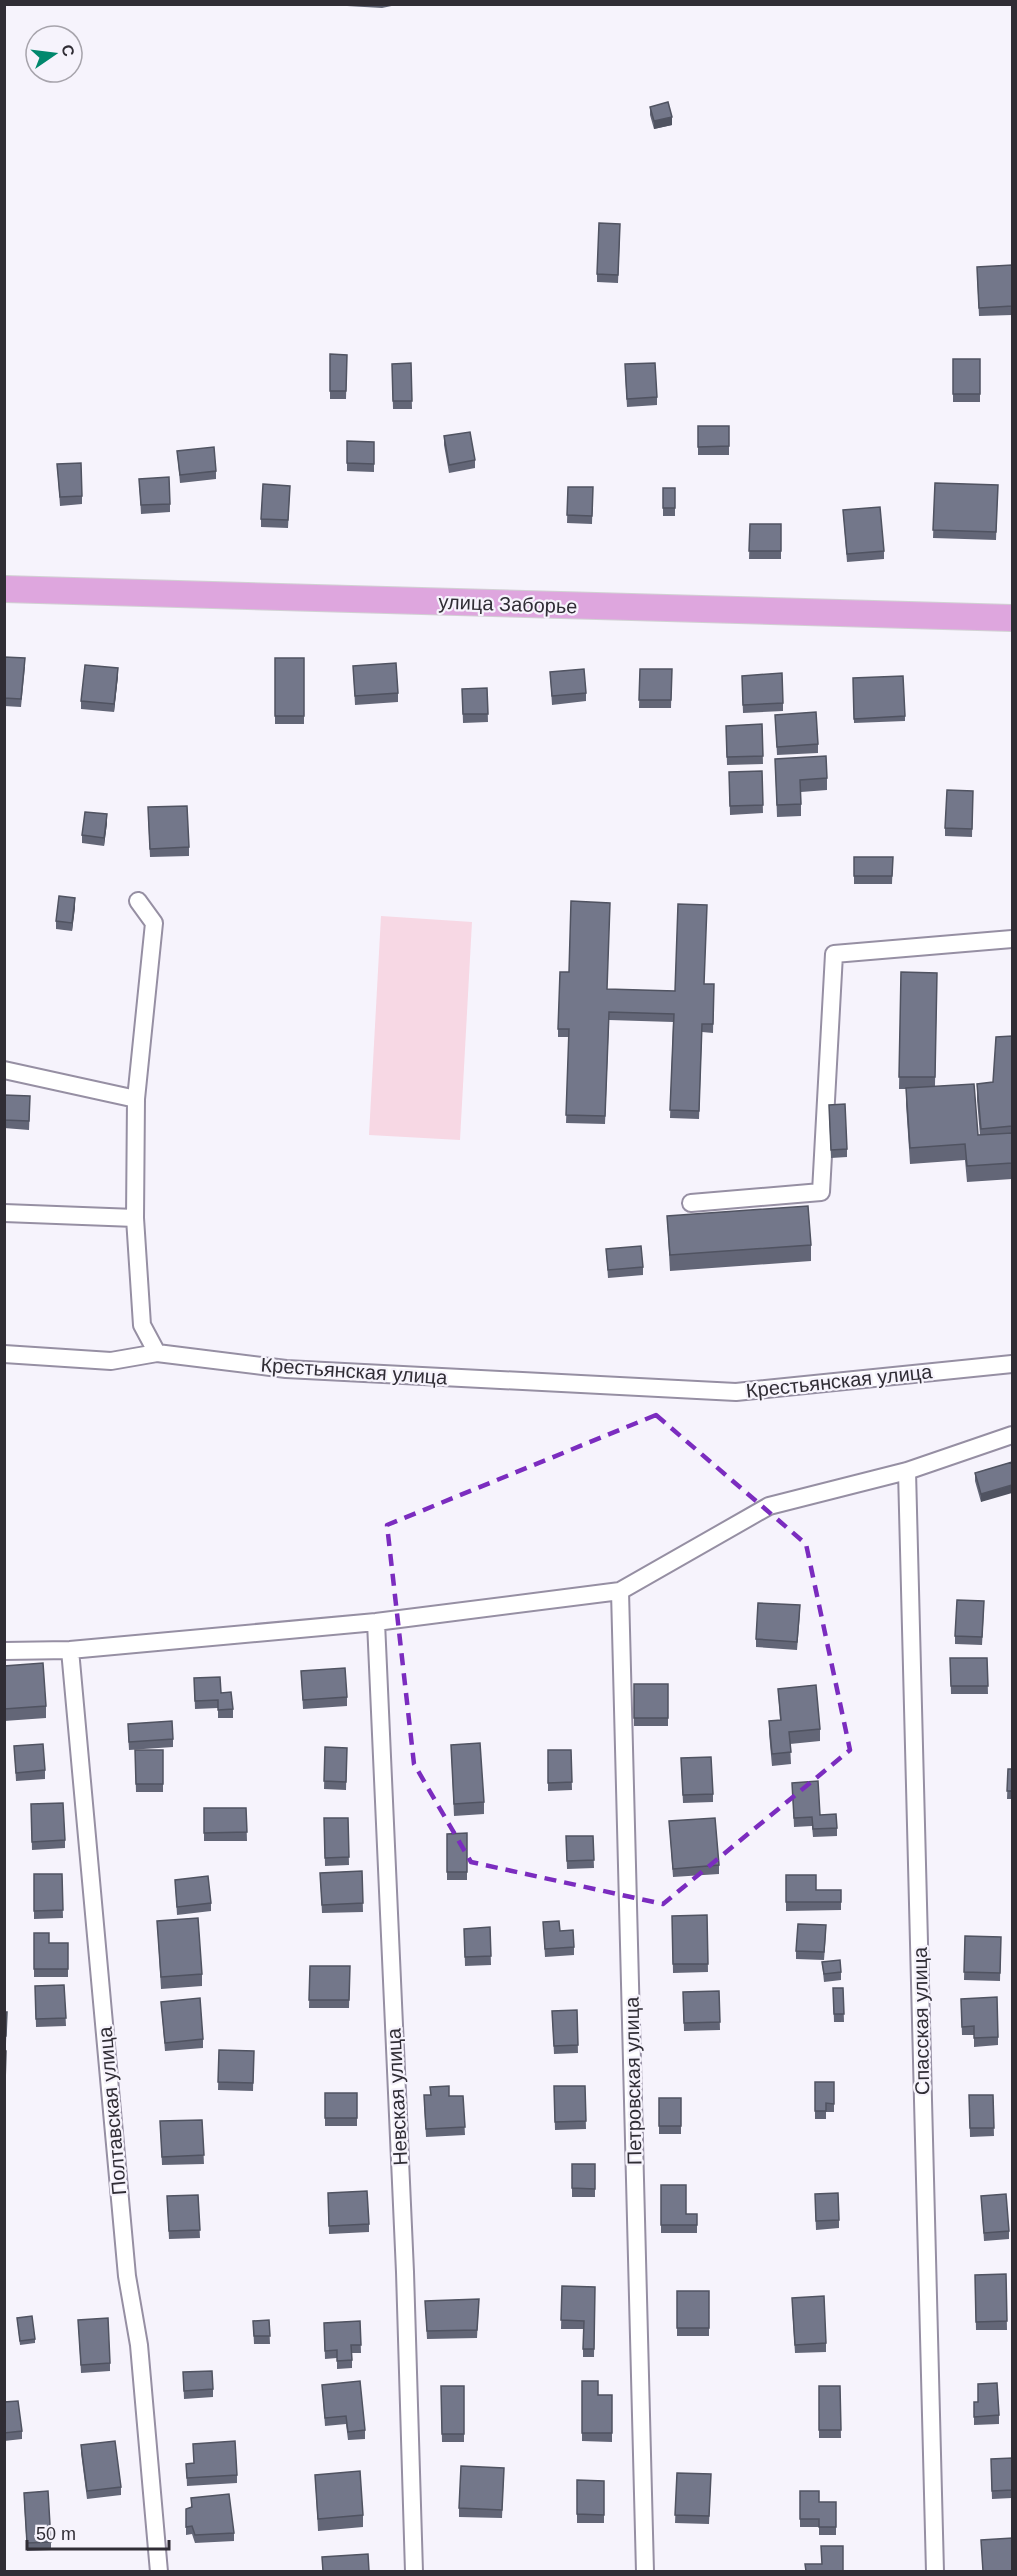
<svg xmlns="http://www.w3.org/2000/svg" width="1017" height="2576" font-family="Helvetica,sans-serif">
<rect width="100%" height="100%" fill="#f6f3fc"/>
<path fill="#f7d8e4" d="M381,916L472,922L460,1140L369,1135Z"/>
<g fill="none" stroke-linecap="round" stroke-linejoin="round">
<defs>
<path id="street" d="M138,901L154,923L136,1099L135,1218L142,1325L157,1353L286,1369L736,1392L1012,1364
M4,1070L136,1099
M691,1203L821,1192L834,954L1012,939
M4,1213L135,1218
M4,1354L111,1361L157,1353
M907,1471L935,2572
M620,1591L645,2572
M376,1622L405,2272L414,2572
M70,1650L127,2276L139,2345L159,2572
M4,1651L70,1650L376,1622L620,1591L769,1506L907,1471L1012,1435"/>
<path id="primary" d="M4,589L1012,618"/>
</defs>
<use href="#street" stroke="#968fa3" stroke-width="20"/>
<use href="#primary" stroke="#d1d1d3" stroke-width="28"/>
<use href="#street" stroke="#fff" stroke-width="16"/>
<use href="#primary" stroke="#dea6de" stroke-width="26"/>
</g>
<path fill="#636677" d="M312,4H401L382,8Z
M650,107L672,125L654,129L650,115Z
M620,232L618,283L597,282V274Z
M1012,265V315L979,316L977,275Z
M330,354L347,355L346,399H330Z
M953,359H980V402H953Z
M411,363L412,409H393L392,364Z
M625,372L657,397V405L627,407Z
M698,426H729V455H698Z
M444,436L475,460V468L449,473L444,445Z
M347,441L374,442V472L347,471Z
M177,451L216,471V479L180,483Z
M57,464L82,496V504L60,506Z
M139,479L170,504V512L141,514Z
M935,483L998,485L996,540L933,538Z
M290,486L288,528L261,527V519Z
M568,487H593L592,524L567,523Z
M663,488H675V516H663Z
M843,510L884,551V559L847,562Z
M750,524H781V559H749Z
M4,657L25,667L21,707L4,706Z
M275,658H304V724H275Z
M353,666L398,693V702L355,705Z
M640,669H672L671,708H639Z
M550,672L586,693V701L552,705Z
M118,676L114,712L81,709V701Z
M853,678L905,716V721L854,723Z
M742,684L783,703V711L743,713Z
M487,688L488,722L463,723L462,689Z
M775,715L818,744V753L777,755Z
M762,724L763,764L727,765L726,726Z
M775,759L827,778V790L801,792V816L777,817Z
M762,771L763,813L730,815L729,772Z
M973,791L972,837L945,836V828Z
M148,815L189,847V856L150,857Z
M107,823L104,846L82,843V835Z
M854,857H893L892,884H854Z
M75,907L72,931L56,929V921Z
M901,972L937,973L935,1086L978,1135H980L977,1100V1084L993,1082L1012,1036V1179L967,1182L965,1160L910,1164L906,1104V1089H899Z
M705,984H714L713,1033L702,1032L699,1119L670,1118L673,1022L609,1020L605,1124L566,1123L569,1037H558V1029L608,989L675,991Z
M4,1095L30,1104L29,1130L4,1128Z
M829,1113L847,1149V1157L831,1158Z
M667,1216L811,1245V1261L670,1271Z
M606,1249L643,1267V1275L608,1278Z
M1012,1462L981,1502L975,1481V1473Z
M984,1609L982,1645L955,1644V1636Z
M800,1613L797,1650L756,1647V1639Z
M950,1658H987L988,1694H951Z
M4,1666L46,1706V1718L4,1721Z
M301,1671L347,1697V1706L303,1709Z
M194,1678L221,1693L233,1709V1718H218V1708L195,1709Z
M634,1684H668V1726H634Z
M778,1689L820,1729V1741L790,1744L791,1764L772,1766L769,1733V1721L780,1720Z
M128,1732L173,1739V1747L129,1750Z
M451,1745L484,1802V1814L454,1816Z
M14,1746L45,1770V1779L16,1781Z
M325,1747L347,1748L346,1790L324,1789Z
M135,1750H163V1792H136Z
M548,1750H571L572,1790L548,1791Z
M681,1758L713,1794V1802L683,1803Z
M1008,1769H1012V1799H1007Z
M792,1783L820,1815L837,1828V1836L813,1837L812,1826L794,1827Z
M31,1804L65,1840V1848L32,1850Z
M204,1808H246L247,1841H204Z
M324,1818H348L349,1865L325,1866Z
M669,1821L719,1865V1874L673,1877Z
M467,1833V1880H447V1834Z
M566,1836H593L594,1868L567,1869Z
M362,1871L363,1912L322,1913L320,1873Z
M34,1874H62L63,1918L34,1919Z
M786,1875L816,1890H841V1910L786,1911Z
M175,1880L211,1903V1911L177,1915Z
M707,1915L708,1972L673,1973L672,1916Z
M157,1921L202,1974V1986L161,1989Z
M543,1922L560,1931L574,1947V1955L545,1957Z
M490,1927L491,1965L465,1966L464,1929Z
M34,1933L49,1943H68V1977H34Z
M826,1933L824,1960L796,1959V1951Z
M965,1936L1001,1937L1000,1981L964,1980Z
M822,1962L841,1972V1980L824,1982Z
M310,1966H350L349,2008H309Z
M64,1985L66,2026L36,2027L35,1986Z
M833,1988H843L844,2022H834Z
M719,1991L720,2030L684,2031L683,1992Z
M161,2002L203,2039V2048L165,2051Z
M961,2007L998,2037V2045L974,2047V2035H962Z
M577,2010L578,2053L554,2054L552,2011Z
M4,2012H7L6,2044H4Z
M219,2050L254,2051L253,2091L218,2090Z
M815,2082H834V2112H826V2119H815Z
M554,2086H585L586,2129L555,2130Z
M325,2093H357V2126H325Z
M430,2095L449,2096H463L465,2135L426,2137L424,2103Z
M969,2095H993L994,2136L970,2137Z
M659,2098H681V2134H659Z
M202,2120L204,2164L162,2165L160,2121Z
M572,2164H595V2197H572Z
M661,2185L686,2214H697V2233H661Z
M198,2195L200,2238L169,2239L167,2196Z
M981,2196L1009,2231V2239L984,2241Z
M328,2201L369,2224V2232L329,2234Z
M815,2202L839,2220V2228L816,2230Z
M1006,2274L1007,2330H976L975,2275Z
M562,2286L595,2287L594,2357H583V2329H561Z
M677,2291H709V2336H677Z
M479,2299L477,2338L427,2339L425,2301Z
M792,2306L826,2343V2352L795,2353Z
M17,2318L35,2339V2343L20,2345Z
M78,2320L110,2363V2371L81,2373Z
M269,2320L270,2344H254L253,2321Z
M360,2321L361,2353H352V2368L337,2369V2358L325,2359L324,2323Z
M183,2372L213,2389V2397L184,2399Z
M582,2381L598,2395H612V2442L582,2441Z
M322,2385L365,2430V2439L348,2440L346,2424L325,2426Z
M441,2386H464V2442H442Z
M819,2386H840L841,2438H819Z
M4,2402L22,2431V2439L4,2441Z
M974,2402H978L999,2415V2424L974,2425Z
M193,2444L237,2475V2483L187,2486L186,2464L194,2463Z
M81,2445L121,2487V2495L87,2499L81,2453Z
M1012,2458V2498L992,2499L991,2467Z
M504,2468L502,2518L459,2517V2508Z
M677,2473L711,2474L709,2524L675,2523Z
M315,2475L363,2515V2527L318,2531Z
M577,2480L604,2481V2523H577Z
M800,2491L819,2502H836V2535H819V2527H800Z
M191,2498L234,2533V2541L195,2543L192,2534L186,2535V2509L191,2507Z
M24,2501L51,2542V2550L27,2551Z"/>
<path fill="#505361" d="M672,117V125L654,129V121Z
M118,668V676L114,712V704Z
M107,814V823L104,846V838Z
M75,898V907L72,931V923Z
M1012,1485V1493L981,1502V1494Z"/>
<path fill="#73778a" stroke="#505361" stroke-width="1.5" d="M668,102L672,117L654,121L650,107Z
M599,223L620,224L618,275L597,274Z
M1012,265V306L979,308L977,267Z
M330,354L347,355L346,391H330Z
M953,359H980V394H953Z
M411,363L412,401H393L392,364Z
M655,363L657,397L627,399L625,364Z
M698,426H729V446L698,447Z
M470,432L475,460L449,465L444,436Z
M347,441L374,442V464L347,463Z
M214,447L216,471L180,475L177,451Z
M81,463L82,496L60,497L57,464Z
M169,477L170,504L141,505L139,479Z
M935,483L998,485L996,532L933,530Z
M263,484L290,486L288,520L261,519Z
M568,487H593L592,516L567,515Z
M663,488H675V508H663Z
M880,507L884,551L847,554L843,510Z
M750,524H781V551H749Z
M4,657L25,658L21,699L4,698Z
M275,658H304V716H275Z
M396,663L398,693L355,696L353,666Z
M85,665L118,668L114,704L81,701Z
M584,669L586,693L552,696L550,672Z
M640,669H672L671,700H639Z
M782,673L783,703L743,705L742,676Z
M903,676L905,716L854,719L853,678Z
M487,688L488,714H463L462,689Z
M816,712L818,744L777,747L775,715Z
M762,724L763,756L727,757L726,726Z
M826,756L827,778L800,780L801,804L777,805L775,759Z
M762,771L763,805L730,806L729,772Z
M947,790L973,791L972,829L945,828Z
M187,806L189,847L150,849L148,807Z
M85,812L107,814L104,838L82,835Z
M854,857H893L892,876H854Z
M59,896L75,898L72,923L56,921Z
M571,901L610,903L607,989L675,991L678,904L707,905L704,984H714L713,1024H702L699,1111L670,1110L674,1014L609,1012L605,1116L566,1115L569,1029H558L560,972H569Z
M901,972L937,973L935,1077H899Z
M1012,1036V1126L981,1129L977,1084L993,1082L996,1037Z
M974,1084L978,1135L1012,1133V1163L967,1166L965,1144L910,1148L906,1088Z
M4,1095L30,1096L29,1121L4,1120Z
M845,1104L847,1149L831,1150L829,1105Z
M808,1206L811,1245L670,1255L667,1216Z
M641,1246L643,1267L608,1270L606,1249Z
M1012,1462V1485L981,1494L975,1473Z
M957,1600L984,1601L982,1637L955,1636Z
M758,1603L800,1605L797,1642L756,1639Z
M950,1658H987L988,1686H951Z
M43,1663L46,1706L4,1709V1666Z
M345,1668L347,1697L303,1700L301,1671Z
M220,1677L221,1693L231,1692L233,1709L218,1710V1700L195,1701L194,1678Z
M634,1684H668V1718H634Z
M816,1685L820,1729L789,1732L791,1752L772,1754L769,1721L781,1720L778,1689Z
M172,1721L173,1739L129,1742L128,1724Z
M480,1743L484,1802L454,1804L451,1745Z
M43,1744L45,1770L16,1773L14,1746Z
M325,1747L347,1748L346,1782L324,1781Z
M135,1750H163V1784H136Z
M548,1750H571L572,1782L548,1783Z
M711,1757L713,1794L683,1795L681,1758Z
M1008,1769H1012V1791H1007Z
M818,1781L820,1815L836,1814L837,1828L813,1829L812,1817L794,1818L792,1783Z
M63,1803L65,1840L32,1842L31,1804Z
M204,1808H246L247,1832L204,1833Z
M324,1818H348L349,1857L325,1858Z
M715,1818L719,1865L673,1869L669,1821Z
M467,1833V1872H447V1834Z
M566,1836H593L594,1860L567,1861Z
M362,1871L363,1903L322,1905L320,1873Z
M34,1874H62L63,1910L34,1911Z
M786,1875H816V1890H841V1902H786Z
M208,1876L211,1903L177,1907L175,1880Z
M707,1915L708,1964H673L672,1916Z
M198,1918L202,1974L161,1977L157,1921Z
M559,1921L560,1931L573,1930L574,1947L545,1949L543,1922Z
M798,1924L826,1925L824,1952L796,1951Z
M490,1927L491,1956L465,1957L464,1929Z
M34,1933H49V1943H68V1969H34Z
M965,1936L1001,1937L1000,1973L964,1972Z
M840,1960L841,1972L824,1974L822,1962Z
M310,1966H350L349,2000H309Z
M64,1985L66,2018L36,2019L35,1986Z
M833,1988H843L844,2014H834Z
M719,1991L720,2022L684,2023L683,1992Z
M997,1997L998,2037L974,2038V2026L962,2027L961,1999Z
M200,1998L203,2039L165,2043L161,2002Z
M577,2010L578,2045L554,2046L552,2011Z
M4,2012H7L6,2036H4Z
M219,2050L254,2051L253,2083L218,2082Z
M4,2051H6L5,2083H4Z
M815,2082H834V2104L826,2103V2111H815Z
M449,2086V2096H463L465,2127L426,2129L424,2095H431L430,2087Z
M554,2086H585L586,2121L555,2122Z
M325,2093H357V2118H325Z
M969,2095H993L994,2128H970Z
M659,2098H681V2126H659Z
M202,2120L204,2155L162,2157L160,2121Z
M572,2164H595V2189L572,2188Z
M661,2185H686V2214H697V2225H661Z
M367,2191L369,2224L329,2226L328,2193Z
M838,2193L839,2220L816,2221L815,2194Z
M1006,2194L1009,2231L984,2233L981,2196Z
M198,2195L200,2230L169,2231L167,2196Z
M1006,2274L1007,2321L976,2322L975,2275Z
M562,2286L595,2287L594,2349H583L584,2321L561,2320Z
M677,2291H709V2328H677Z
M824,2296L826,2343L795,2345L792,2298Z
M479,2299L477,2330L427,2331L425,2301Z
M32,2316L35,2339L20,2341L17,2318Z
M108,2318L110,2363L81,2365L78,2320Z
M269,2320L270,2336H254L253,2321Z
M360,2321L361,2345H351L352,2360L337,2361V2350L325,2351L324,2323Z
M212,2371L213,2389L184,2391L183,2372Z
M360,2381L365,2430L348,2432L346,2416L325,2418L322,2385Z
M582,2381H598V2395H612V2433H582Z
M997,2383L999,2415L974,2417V2402H978V2384Z
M441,2386H464V2434H442Z
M819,2386H840L841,2430H819Z
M18,2401L22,2431L4,2433V2402Z
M115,2441L121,2487L87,2491L81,2445Z
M235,2441L237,2475L187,2478L186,2464L194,2463L193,2444Z
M1012,2458V2490L992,2491L991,2459Z
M461,2466L504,2468L502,2510L459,2508Z
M360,2471L363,2515L318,2519L315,2475Z
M677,2473L711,2474L709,2516L675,2515Z
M577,2480L604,2481V2515L577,2514Z
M48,2491L51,2542L27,2543L24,2493Z
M800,2491H819V2502H836V2527H819V2519H800Z
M229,2494L234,2533L195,2535L192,2526L186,2527V2509L192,2507L191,2498Z
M1012,2538V2571H983L981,2540Z
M821,2546H843V2571H806L805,2564H822Z
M368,2554L369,2571H323L322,2557Z"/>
<path fill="none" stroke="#7b2cbf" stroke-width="4.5" stroke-dasharray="12 8" stroke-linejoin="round" d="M656,1415L806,1544L850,1750L663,1904L471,1862L414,1764L387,1525Z"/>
<g text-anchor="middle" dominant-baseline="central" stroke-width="4.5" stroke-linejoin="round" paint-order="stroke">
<g font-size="20" fill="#302d35" stroke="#f6f3fc">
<text transform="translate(508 604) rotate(2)">улица Заборье</text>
<text transform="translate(354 1371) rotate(4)">Крестьянская улица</text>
<text transform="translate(839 1381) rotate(-6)">Крестьянская улица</text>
<text transform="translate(921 2021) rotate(-91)">Спасская улица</text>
<text transform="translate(633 2081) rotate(-91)">Петровская улица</text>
<text transform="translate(397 2097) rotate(-93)">Невская улица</text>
<text transform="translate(112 2111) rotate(-95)">Полтавская улица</text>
</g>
</g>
<rect width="1017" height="2576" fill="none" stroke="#302d35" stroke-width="12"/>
<g transform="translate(54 54) rotate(76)"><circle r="28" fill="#f6f3fc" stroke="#a7a4ac" stroke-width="1.5"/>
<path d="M0-4.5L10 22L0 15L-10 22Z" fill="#01886d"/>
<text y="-9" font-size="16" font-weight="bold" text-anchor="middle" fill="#302d35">С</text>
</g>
<path d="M27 2540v9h142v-9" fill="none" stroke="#302d35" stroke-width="3"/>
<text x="36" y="2540" font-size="18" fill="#302d35" stroke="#f6f3fc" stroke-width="4.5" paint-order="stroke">50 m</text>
</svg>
